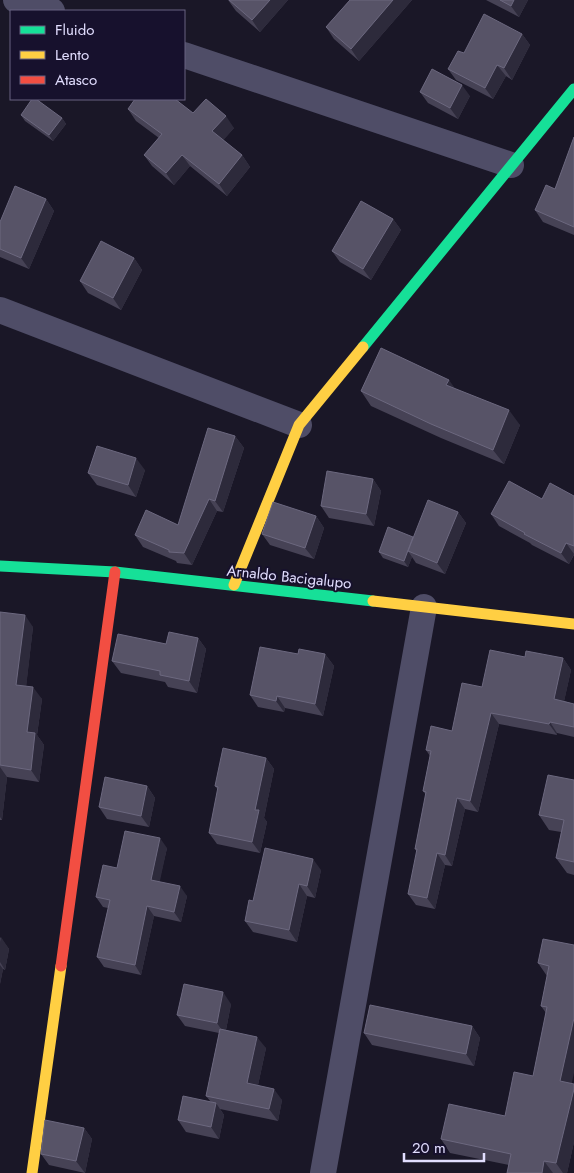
<svg xmlns="http://www.w3.org/2000/svg" width="574" height="1173" font-family="Jost,sans-serif">
<rect width="100%" height="100%" fill="#1a1727"/>
<g fill="none" stroke-linecap="round" stroke-linejoin="round">
<path stroke="#4f4d67" stroke-width="26" d="M16,0L52,11
M184,55L511,165
M0,310L299,425
M323,1173L424,607"/>
<path stroke="#16e098" stroke-width="11" d="M363,347L574,89
M0,566L115,572L373,601"/>
<path stroke="#ffcf43" stroke-width="11" d="M234,585L299,425L363,347
M373,601L574,624
M32,1173L61,966"/>
<path stroke="#f24e42" stroke-width="11" d="M61,966L115,572"/>
</g>
<path fill="#464255" d="M228,0H288L260,32L236,11Z
M350,0H412L359,61L334,39L326,27Z
M486,0H528L519,17Z
M522,34L530,45L512,80L506,76L493,99L456,80L448,69L464,53Z
M420,92L470,96L458,119L428,103Z
M128,109L193,113L234,128L223,140L242,155L250,167L227,196L190,166L174,185L152,166L144,155L159,138L136,121Z
M21,115L62,118L66,124L53,141L25,121Z
M574,137V235L543,222L535,210L555,189Z
M46,199L54,211L29,269L0,257V222Z
M393,219L401,230L371,280L340,262L332,251Z
M134,258L142,270L121,310L88,293L80,281Z
M455,389L520,425L504,464L441,438L371,406L361,391Z
M235,436L244,448L223,512L217,511L192,565L177,563L176,561L143,547L135,535L178,525Z
M145,470L136,497L97,485L88,473Z
M373,479L381,491L374,526L329,518L321,506Z
M574,496V555L569,564L532,545L530,543L499,526L491,514L542,499Z
M458,512L466,523L445,574L416,563L412,557L408,567L383,558L379,552L413,537Z
M316,516L324,528L314,559L270,545L262,534Z
M0,612L33,627L26,686L42,699L37,735L44,745L39,782L7,777L2,820H0Z
M198,638L206,649L197,693L168,687L165,682L121,673L112,661L166,644Z
M298,654H325L334,666L323,716L285,708L284,712L258,707L250,695Z
M525,657L563,658L571,670L564,701L574,704V737L557,733V735L499,724L478,812L465,809L452,866L445,865L435,909L416,905L408,894L417,852L415,849L426,795L423,791L430,756L426,750L452,731L482,687Z
M266,758L274,769L264,818L267,822L260,853L217,844L209,833L218,790L215,786Z
M574,780V875L567,873L556,858L561,832L549,830L539,815Z
M147,786L155,798L149,827L107,819L99,807Z
M167,848L159,882L187,896L181,922L154,916L141,975L104,967L97,957L108,908L103,907L96,897L117,868Z
M321,870L315,898L307,896L297,942L253,932L245,921L253,901Z
M0,937L9,949L5,970L3,969L0,984Z
M574,945L572,1084H574V1142L567,1173H507L509,1165L450,1153L441,1139L505,1116L533,1076L546,1013L541,1006L547,976L538,963Z
M231,1004L226,1030L266,1048L258,1085L282,1100L278,1121L220,1109L224,1115L219,1139L186,1132L178,1120L211,1102L206,1096L219,1033L185,1026L177,1015Z
M472,1026L480,1038L474,1066L372,1045L364,1033Z
M84,1128L92,1139L85,1173L49,1165L41,1154Z"/>
<path fill="#2d2a3b" d="M270,0H288L260,32L252,20Z
M393,0H412L359,61L351,49Z
M514,0H528L519,17L511,6Z
M522,34L530,45L512,80L504,68Z
M497,65L506,76L493,99L485,88Z
M462,85L470,96L458,119L450,108Z
M226,116L234,128L221,143L212,131Z
M62,118L66,124L53,141L49,135Z
M182,155L190,166L174,185L166,173Z
M242,155L250,167L227,196L219,184Z
M46,199L54,211L29,269L21,258Z
M393,219L401,230L371,280L363,269Z
M134,258L142,270L121,310L113,298Z
M449,380L459,394L446,385Z
M509,410L520,425L504,464L493,450Z
M235,436L244,448L223,512L215,501Z
M136,458L145,470L136,497L128,485Z
M373,479L381,491L374,526L366,514Z
M209,499L217,511L192,565L184,553Z
M458,512L466,523L445,574L437,563Z
M316,516L324,528L314,559L305,548Z
M413,537L408,551L412,557L408,567L404,561Z
M566,543L574,554L569,564L561,553Z
M25,615L33,627L25,697L16,685Z
M198,638L206,649L197,693L189,681Z
M325,654L334,666L323,716L315,704Z
M563,658L571,670L562,711L554,699Z
M33,687L42,699L37,735L44,745L39,782L31,770L27,732Z
M277,696L285,708L284,712L276,701Z
M491,713L499,724L478,812L470,801Z
M550,722L557,733V735L549,724Z
M266,758L274,769L264,818L267,822L260,853L252,842L255,810Z
M0,767L7,777L2,820L0,817Z
M147,786L155,798L149,827L141,816Z
M457,798L465,809L452,866L445,855Z
M160,838L167,848L158,890L151,880Z
M437,853L445,865L435,909L427,898Z
M313,859L321,870L315,898L307,886Z
M299,884L307,896L297,942L289,930Z
M180,886L187,896L181,922L174,912Z
M147,906L154,916L141,975L135,965Z
M1,937L9,949L5,970L0,962V942Z
M0,965L3,969L0,984Z
M223,992L231,1004L225,1035L217,1023Z
M574,1018V1073L569,1095L560,1081Z
M472,1026L480,1038L474,1066L466,1054Z
M257,1037L266,1048L256,1095L247,1083Z
M274,1089L282,1100L278,1121L269,1109Z
M574,1089V1142L567,1173H563L556,1163Z
M216,1103L224,1115L219,1139L211,1127Z
M84,1128L92,1139L85,1173L76,1161Z
M544,1161L553,1173H542Z"/>
<path fill="#575367" stroke="#6c687f" d="M229,0H270L252,20Z
M350,0H393L351,49L326,27Z
M500,0H514L511,6Z
M484,14L522,34L504,68L497,65L485,88L448,69L458,51L464,53Z
M432,69L462,85L450,108L420,92Z
M32,99H36L62,118L49,135L21,115Z
M135,99H175L193,113L206,99L226,116L212,131L242,155L219,184L182,155L166,173L144,155L162,134L128,109Z
M574,137V227L535,210L546,185L555,189Z
M15,186L46,199L21,258L0,249V222Z
M361,201L393,219L363,269L332,251Z
M101,241L134,258L113,298L80,281Z
M381,348L449,380L446,385L509,410L493,450L431,424L361,391Z
M208,428L235,436L215,501L209,499L184,553L169,552V550L135,535L146,510L178,525Z
M97,446L136,458L128,485L88,473Z
M327,471L373,479L366,514L321,506Z
M509,481L542,499L550,483L574,496V546L566,543L561,553L524,534L525,533L491,514Z
M428,500L458,512L437,563L408,551Z
M273,502L316,516L305,548L262,534Z
M388,527L413,537L404,561L379,552Z
M0,612L25,615L16,685L33,687L27,732L35,733L31,770L0,765Z
M169,632L198,638L189,681L160,675V671L112,661L118,634L166,644Z
M260,647L298,654L299,649L325,654L315,704L277,696L276,701L250,695Z
M490,650L525,657L526,651L563,658L554,699L574,704V727L550,722L549,724L491,713L470,801L457,798L445,855L437,853L427,898L408,894L417,849H415L426,792L423,791L431,751L426,750L431,726L452,731L462,683L482,687Z
M223,748L266,758L255,810H259L252,842L209,833L218,787L215,786Z
M548,775L574,780V862L556,858L564,820L539,815Z
M105,777L147,786L141,816L99,807Z
M125,831L160,838L151,880L180,886L174,912L147,906L135,965L97,957L110,900L96,897L103,865L117,868Z
M265,848L313,859L307,886L299,884L289,930L245,921L249,900L253,901Z
M543,939L574,945V1018L560,1081L574,1084V1089L556,1163L544,1161L542,1173H507L511,1154L441,1139L449,1104L505,1116L514,1072L533,1076L547,1007L541,1006L549,966L538,963Z
M184,984L223,992L217,1023L177,1015Z
M370,1005L472,1026L466,1054L364,1033Z
M220,1029L257,1037L247,1083L274,1089L269,1109L206,1096Z
M183,1096L216,1103L211,1127L178,1120Z
M45,1120L84,1128L76,1161L41,1154Z"/>
<g text-anchor="middle" dominant-baseline="central" stroke-width="4" stroke-linejoin="round" paint-order="stroke">
<g font-size="15" fill="#e2deff" stroke="#17112d">
<text transform="translate(289 577) rotate(6)">Arnaldo Bacigalupo</text>
</g>
</g>
<rect x="10" y="10" width="175" height="90" fill="#17112d" stroke="#686381"/>
<rect x="20" y="26" width="25" height="8" fill="#16e098" stroke="#686381"/>
<text x="55" y="35" font-size="15" fill="#e2deff">Fluido</text>
<rect x="20" y="51" width="25" height="8" fill="#ffcf43" stroke="#686381"/>
<text x="55" y="60" font-size="15" fill="#e2deff">Lento</text>
<rect x="20" y="76" width="25" height="8" fill="#f24e42" stroke="#686381"/>
<text x="55" y="85" font-size="15" fill="#e2deff">Atasco</text>
<path d="M404 1153v8h80v-8" fill="none" stroke="#e2deff" stroke-width="2.5"/>
<text x="412" y="1153" font-size="15" fill="#e2deff" stroke="#17112d" stroke-width="4" paint-order="stroke">20 m</text>
</svg>
